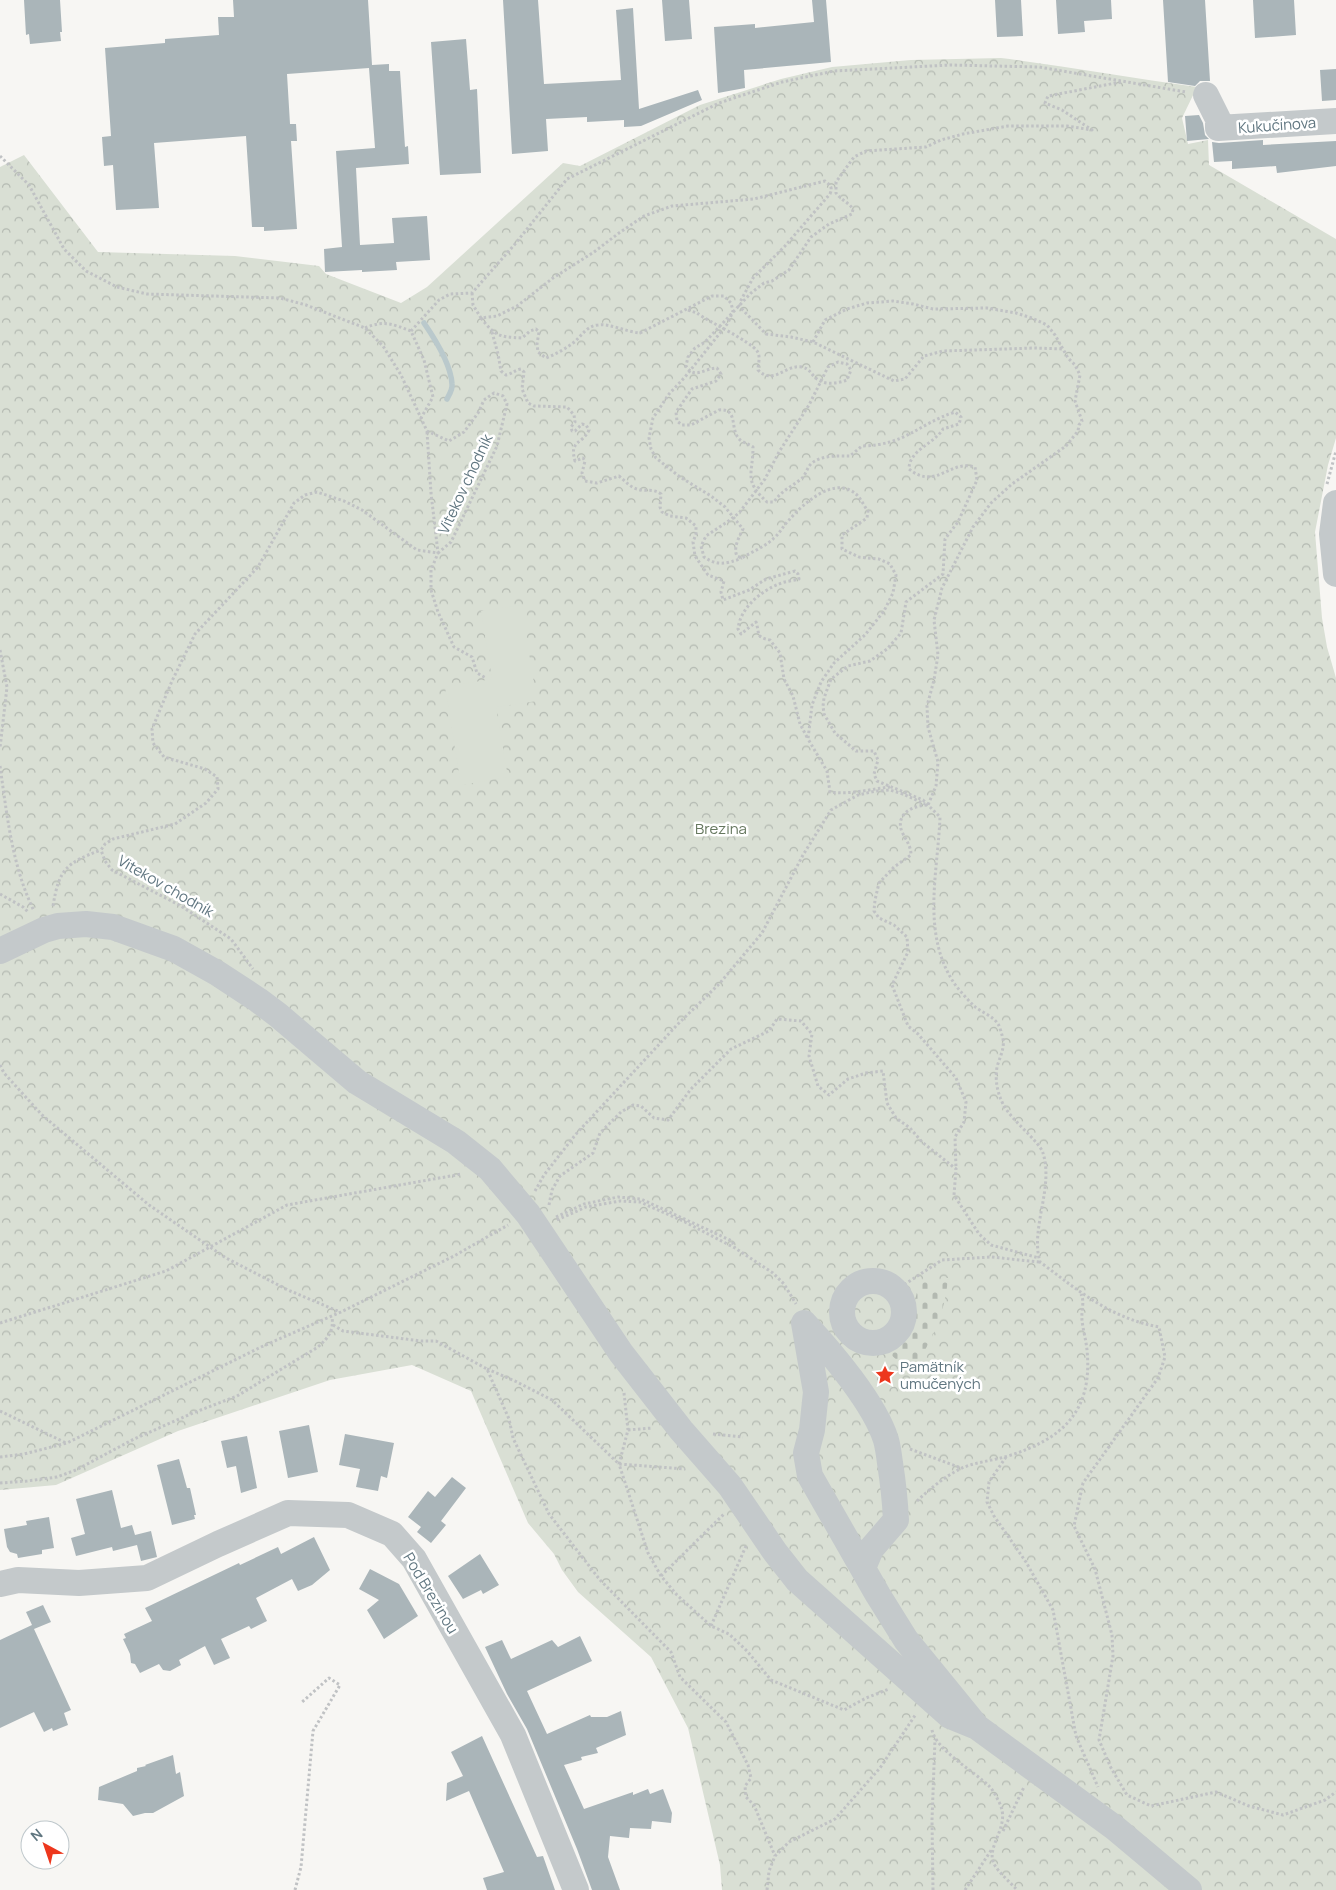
<svg xmlns="http://www.w3.org/2000/svg" width="1336" height="1890" font-family="Manrope,sans-serif">
<defs>
<pattern id="forest-crowns" width="20" height="18" patternUnits="userSpaceOnUse" patternTransform="scale(1.25)"><rect width="20" height="18" fill="#d9dfd4"/><path d="M2 6a3 3 0 1 1 6 0M12 15a3 3 0 1 1 6 0" fill="none" stroke="#b3b9b1"/></pattern>
<pattern id="cemetery-stones" width="16" height="16" patternUnits="userSpaceOnUse" patternTransform="scale(1.25)"><rect width="16" height="16" fill="#d9dfd4"/><path d="M2 7V4a2 2 0 0 1 4 0v3zM10 15v-3a2 2 0 0 1 4 0v3z" fill="#b3b9b1"/></pattern>
</defs>
<rect width="100%" height="100%" fill="#f7f6f3"/>
<path fill="url(#forest-crowns)" d="M1001,58C1067,66 1132,78 1197,87L1182,118L1188,144L1208,140L1209,165L1336,239V438L1328,465L1315,532L1322,618L1327,647L1336,678V1890H722L720,1865L688,1728L651,1657L578,1592L562,1570L554,1554L528,1523L471,1391L412,1365L330,1380L178,1431L56,1485L0,1490V167L24,155L98,252L235,256L319,266L326,274L401,303L427,287L563,163L580,166L700,105L781,79L832,67L911,60Z"/>
<path fill="url(#cemetery-stones)" d="M941,1278H948C945,1313 932,1344 910,1372L888,1352C906,1331 915,1308 919,1281L941,1280Z"/>
<path fill="#d9dfd4" d="M521,605L537,701L496,707L508,777L461,785L445,687L492,679L481,611Z"/>
<g fill="none" stroke-linecap="round" stroke-linejoin="round">
<path stroke="#bac9cc" stroke-width="5.5" d="M424,323C435,339 451,365 452,384C453,389 449,395 447,399"/>
</g>
<path fill="#aab5b9" d="M24,0H60L62,32H60L61,41L30,44L29,34L26,35Z
M233,0H368L372,65L389,64V71H400L405,147L408,146L409,164L356,168L360,245L394,243L392,218L427,216L430,260L396,262L397,270L362,272V270L325,272L324,249L342,247L336,151L375,148L369,68L287,74L290,124H296L297,141H291L297,229L264,231V227H252L246,136L154,143L159,208L116,210L113,165L104,166L102,137L111,136L105,48L165,43V39L219,35L218,17H234Z
M503,0H538L544,84L621,80L616,10L633,8L639,109L698,90L702,100L641,126L624,127V120L587,122V117L546,119L548,151L512,154Z
M662,0H689L692,39L665,41Z
M812,0H826L831,62L744,70L745,88L718,93L714,27L755,24V28L814,22Z
M995,0H1021L1023,36L997,37Z
M1056,0H1111L1112,19L1084,21L1085,32L1058,34Z
M1163,0H1205L1210,81H1200L1195,86L1168,82Z
M1253,0H1294L1296,35L1255,38Z
M466,39L470,90L477,89L481,173L440,175L431,42Z
M1336,69V100L1322,101L1320,70Z
M1199,115L1203,123L1205,135L1209,139L1187,141L1185,116Z
M1263,140V145L1336,141V166L1277,173L1276,166L1232,169V161L1214,162L1212,142L1219,143Z
M309,1425L318,1472L288,1478L279,1431Z
M345,1434L394,1443L387,1478L381,1476L378,1491L356,1487L360,1469L339,1465Z
M247,1436L257,1488L241,1493L236,1466L227,1468L221,1441Z
M179,1459L187,1488H190L196,1515H194L195,1519L172,1525L157,1465Z
M452,1477L466,1488L441,1521L446,1525L431,1543L417,1532L421,1527L408,1517L428,1491L435,1497Z
M112,1490L121,1528L132,1525L135,1535L151,1531L157,1557L141,1561L137,1545L113,1551L112,1547L76,1556L71,1538L85,1534L76,1499Z
M49,1517L54,1548L42,1550V1554L18,1558L17,1554L10,1552L7,1547L4,1529L27,1525L26,1521Z
M314,1537L330,1570L312,1585L298,1591L292,1579L256,1598L267,1621L251,1629L249,1626L221,1639L230,1658L214,1665L205,1646L179,1660L181,1665L170,1671L163,1670L159,1664L140,1673L135,1664L131,1663L130,1654L123,1639L126,1638L124,1634L152,1621L145,1608L239,1563L240,1565L278,1547L281,1554Z
M480,1554L499,1585L483,1594L481,1590L463,1599L448,1576Z
M370,1569L399,1584L418,1616L384,1639L367,1610L379,1600L359,1589Z
M43,1605L51,1622L34,1629L71,1710L64,1713L68,1725L53,1731L52,1728L44,1732L34,1712L0,1728V1640L32,1625L26,1612Z
M580,1636L592,1661L527,1691L547,1734L590,1715L591,1717H607L621,1711L626,1735L596,1748L598,1753L581,1757L582,1760L564,1765L584,1809L633,1792V1795L648,1789L650,1794L663,1789L672,1813L671,1823L652,1821L651,1829L630,1828L629,1838L610,1836L608,1857L620,1890H592L577,1849L527,1729L507,1694L485,1647L502,1640L511,1659L552,1640L558,1647Z
M482,1736L537,1857L543,1856L555,1890H487L483,1878L504,1872L469,1791L446,1801L447,1783L463,1776L451,1752Z
M173,1755L176,1774L180,1772L184,1796L153,1813H145L133,1816L123,1804L98,1800L99,1787L137,1771V1768L146,1766L145,1765Z"/>
<g fill="none" stroke-linecap="round" stroke-linejoin="round">
<path stroke="#c0c2c4" stroke-width="3" stroke-dasharray="2.5 2.5" stroke-linecap="butt" d="M1121,82L1048,96L1045,103L1062,110L1092,130L1067,126H1008L963,134L941,140L926,147L866,151L854,157L836,182V193C841,200 848,202 853,209L852,214L829,224L811,237L789,270L772,281L764,283L751,293L705,342L695,348L688,357L686,366C694,380 705,368 717,368L721,374L716,381L692,389L676,412L677,421L682,425H691L719,410C737,408 731,426 737,436C740,442 747,443 753,447C753,475 743,480 767,502H774C781,491 791,487 801,479C806,475 807,467 812,463C822,455 838,456 850,456L862,446C906,445 918,424 955,412L961,417L959,424L943,429C934,444 909,450 909,469C936,491 950,459 975,467L977,480L958,522L945,539L943,574L906,602L901,633L887,649L870,661L848,666L831,679L824,698L823,706L824,714L835,733L856,751H874L878,760L874,774L877,781L923,800L940,817C938,872 921,933 954,983C959,990 967,999 974,1006C981,1012 993,1016 998,1024C1000,1027 1001,1032 1002,1035C1006,1047 1000,1056 997,1067C995,1080 997,1092 1003,1104C1010,1119 1040,1142 1043,1153C1054,1188 1030,1228 1040,1262C1079,1291 1110,1318 1159,1327L1165,1357L1158,1378L1083,1483L1074,1526L1095,1569L1112,1635L1113,1656L1099,1740L1111,1768L1127,1795L1151,1806L1216,1792L1249,1806L1283,1815L1325,1800L1336,1792
M0,156L29,185L64,249L86,271L117,287L147,294L280,298L306,305L365,328L383,346L401,375L427,431L449,441L464,432L478,413L484,400L494,393L503,396L507,404L497,446L451,542L438,553L417,550L362,510L344,501L317,492L305,495L294,503L258,567L195,634L172,681L152,729L153,743L164,757L205,769L217,777L218,789L206,803L175,824L113,839L105,844L101,850L105,861L112,870L181,906L231,939L253,969
M472,293L473,305L481,318L497,316L517,306L553,278L594,252L619,233L644,216L672,206L754,199L825,181C830,185 833,187 830,194L785,246L753,278L740,302
M738,305L766,334L791,337L813,342L894,381L905,379L924,356L943,351L1034,348L1063,349
M688,310L697,313C709,322 750,341 757,351C761,356 758,364 758,370C774,386 785,364 802,367C811,369 811,375 817,379C826,386 838,383 847,380L851,370L847,364L838,362L828,367L809,405L779,452L765,479L739,513L727,522L706,536L701,546L704,557C717,566 727,564 742,558
M481,318C495,336 499,337 522,338L530,331L536,329L539,332L537,344L538,352L546,358C556,354 565,349 573,343C582,336 586,326 598,325C609,323 627,332 640,333L712,296H724L731,303L733,311L728,323L685,377L669,394L653,418L649,438L651,449L656,458L680,477L711,496L725,507L743,529C739,537 733,548 737,556L742,558C753,551 765,547 774,538C780,533 783,526 789,520C803,504 835,474 857,495C861,499 864,506 868,511L867,518L842,535V549L859,557L879,559L890,564L896,575L893,593L884,611L865,635L834,663L821,682L812,705L808,739L827,771L830,792C850,795 870,789 890,787
M365,328C384,320 392,324 411,331L424,360L433,397L421,418
M411,331L439,300L450,294L472,293L515,244L567,179L719,103L782,82L834,71L951,65L1039,67L1186,92
M492,332L498,354L501,371L506,375C512,374 515,370 521,369L524,372L522,389L528,403L534,406L567,407L574,415L575,422L571,427L572,431H575L582,424L586,425L589,430C582,445 569,440 575,461L583,458L585,461L582,473L585,481L597,483L619,476C625,481 630,487 637,489C646,492 653,488 661,494L660,507L662,512L670,516L686,518L696,526V534L693,542L695,556L708,575L724,581L721,592L723,600L749,590L766,579L795,571L798,574L799,579C793,581 785,581 779,584C761,591 740,608 738,629L741,634L756,622C760,634 755,637 770,640L780,653L784,679L793,696L800,724L808,739
M813,342L825,320L847,309L867,303L893,301L913,304L933,309L987,308L1016,313L1032,318L1047,325L1055,335L1068,358L1075,365L1080,375L1075,401L1082,421L1079,425L1078,431L1066,446L1012,484L991,503L973,527L942,588L934,620L938,655L934,680L927,706L928,727L938,762L936,786L928,805
M427,432L431,493L438,553L431,570V590L438,612L454,647L472,657L477,673L486,678
M1327,484L1336,451
M0,650L7,687L0,748
M0,766C7,815 12,866 34,911
M927,805C912,806 895,814 902,832C906,840 911,846 911,855L894,867L879,883L875,900L874,911L879,918L894,925L907,937L908,952L892,985L908,1026L918,1034L956,1078L966,1102L964,1122L955,1137L956,1169
M0,894L23,907L29,913
M53,906C59,869 66,863 101,850
M0,1065L4,1073L42,1115L149,1205L226,1258L288,1290L340,1312
M535,1191L544,1175L576,1134L677,1025L720,983L762,933L803,855L831,810L858,795L876,791L890,790L903,794L925,804
M549,1205L552,1190L560,1176L593,1153L600,1133L621,1112L633,1105L641,1106L654,1118L668,1120L691,1089L731,1049L769,1031L777,1019L801,1021L812,1034L809,1056L818,1086L829,1095L848,1079L866,1073L883,1071L887,1103L896,1118L910,1128L922,1142L956,1169L954,1195L979,1234L991,1245L1039,1258
M556,1217L584,1204L618,1197L641,1199L732,1241L735,1248
M557,1220L586,1207L620,1201L640,1202L683,1221L735,1248L773,1273L784,1284L796,1304
M896,1290L942,1260L991,1257L1040,1262
M0,1323L166,1271L287,1205L462,1174
M333,1325L343,1331L421,1341H436L487,1369L509,1419L513,1438L549,1514L600,1580L671,1652L680,1677L726,1722L748,1765L751,1778L745,1786L746,1797L754,1805L775,1856
M487,1369L515,1381L552,1400L619,1464L685,1469
M624,1393L628,1430L619,1464L648,1553L661,1576L677,1595L711,1626L729,1634L747,1651L771,1680L844,1710L866,1698L889,1689
M0,1411L66,1443
M628,1430L652,1428
M713,1434L743,1437
M910,1449L961,1468
M0,1457L24,1454L67,1443L261,1347L341,1312L454,1256L508,1225
M1006,1457L989,1482L987,1502L994,1516L1026,1562L1053,1610L1076,1736L1098,1787
M0,1483L27,1481L57,1477L76,1470L134,1439L193,1413L237,1396L318,1347C328,1338 334,1331 332,1317
M917,1501C930,1489 944,1477 960,1469C974,1462 992,1461 1008,1456C1063,1439 1093,1411 1087,1350C1086,1340 1083,1330 1082,1320C1081,1311 1085,1302 1081,1294
M661,1576L725,1513
M711,1626L746,1546
M932,1730C936,1750 975,1772 989,1786C993,1790 996,1796 999,1802C1012,1826 985,1846 994,1864C999,1873 1010,1882 1017,1890
M1003,1831L1024,1787
M295,1890L301,1867L313,1731L340,1685L329,1678L301,1703
M767,1890L769,1871L775,1856L789,1842L835,1819L880,1768L916,1714
M933,1890L932,1820L935,1739
M965,1890L992,1849"/>
<path stroke="#c4c9cb" stroke-width="26" d="M1206,95L1218,119V128L1336,121
M1336,503L1332,534L1336,574
M0,951L44,930L58,926L86,924L113,927L174,949L217,973L258,1000L278,1015L357,1082L456,1142L490,1169L528,1214L621,1353L681,1430L730,1486L775,1552L797,1580L950,1716L977,1727
M842 1312a31 31 0 1 1 62 0a31 31 0 1 1-62 0Z
M804,1323L816,1392L812,1430L806,1453L810,1476L878,1595L906,1640L977,1727L1115,1828L1189,1890
M805,1324C831,1352 875,1404 886,1440C888,1447 889,1455 890,1463C893,1482 895,1500 896,1520L871,1549L863,1568
M0,1584L18,1580L79,1583L147,1578L218,1544L288,1513L348,1515L392,1534L414,1559L513,1735L576,1890"/>
</g>
<defs>
<symbol id="sight-bare" viewBox="-9 -9 18 18"><path d="M0-6L1.8-2.2L6-1.7L2.9 1.2L3.7 5.4L0 3.3L-3.7 5.4L-2.9 1.2L-6-1.7L-1.8-2.2Z" fill="#ed371d" stroke="#fff" stroke-width="2.5" paint-order="stroke"/></symbol>
</defs>
<g fill-rule="evenodd">
<use href="#sight-bare" x="871" y="1361" width="28" height="28"/>
</g>
<g text-anchor="middle" dominant-baseline="central" stroke-width="5" stroke-linejoin="round" paint-order="stroke">
<g font-size="15" fill="#607680" stroke="#fff">
<text transform="translate(1277 125) rotate(-4)">Kukučínova</text>
<text transform="translate(465 484) rotate(-65)">Vitekov chodník</text>
<text transform="translate(166 886) rotate(30)">Vitekov chodník</text>
<text transform="translate(431 1593) rotate(59)">Pod Brezinou</text>
</g>
<g font-size="15" fill="#66785f" stroke="#fff">
<text x="721" y="828">Brezina</text>
</g>
<g font-size="15" fill="#607680" stroke="#fff" text-anchor="start">
<text x="900" y="1366">Pamätník<tspan x="900" dy="17">umučených</tspan></text>
</g>
</g>
<g transform="translate(45 1845) rotate(320)"><circle r="24" fill="#ffffff" stroke="#bfc8cc"/>
<path d="M0-4L9 19L0 12L-9 19Z" fill="#ed371d"/>
<text y="-8" font-size="14" font-weight="bold" text-anchor="middle" fill="#607680">N</text>
</g>
</svg>
